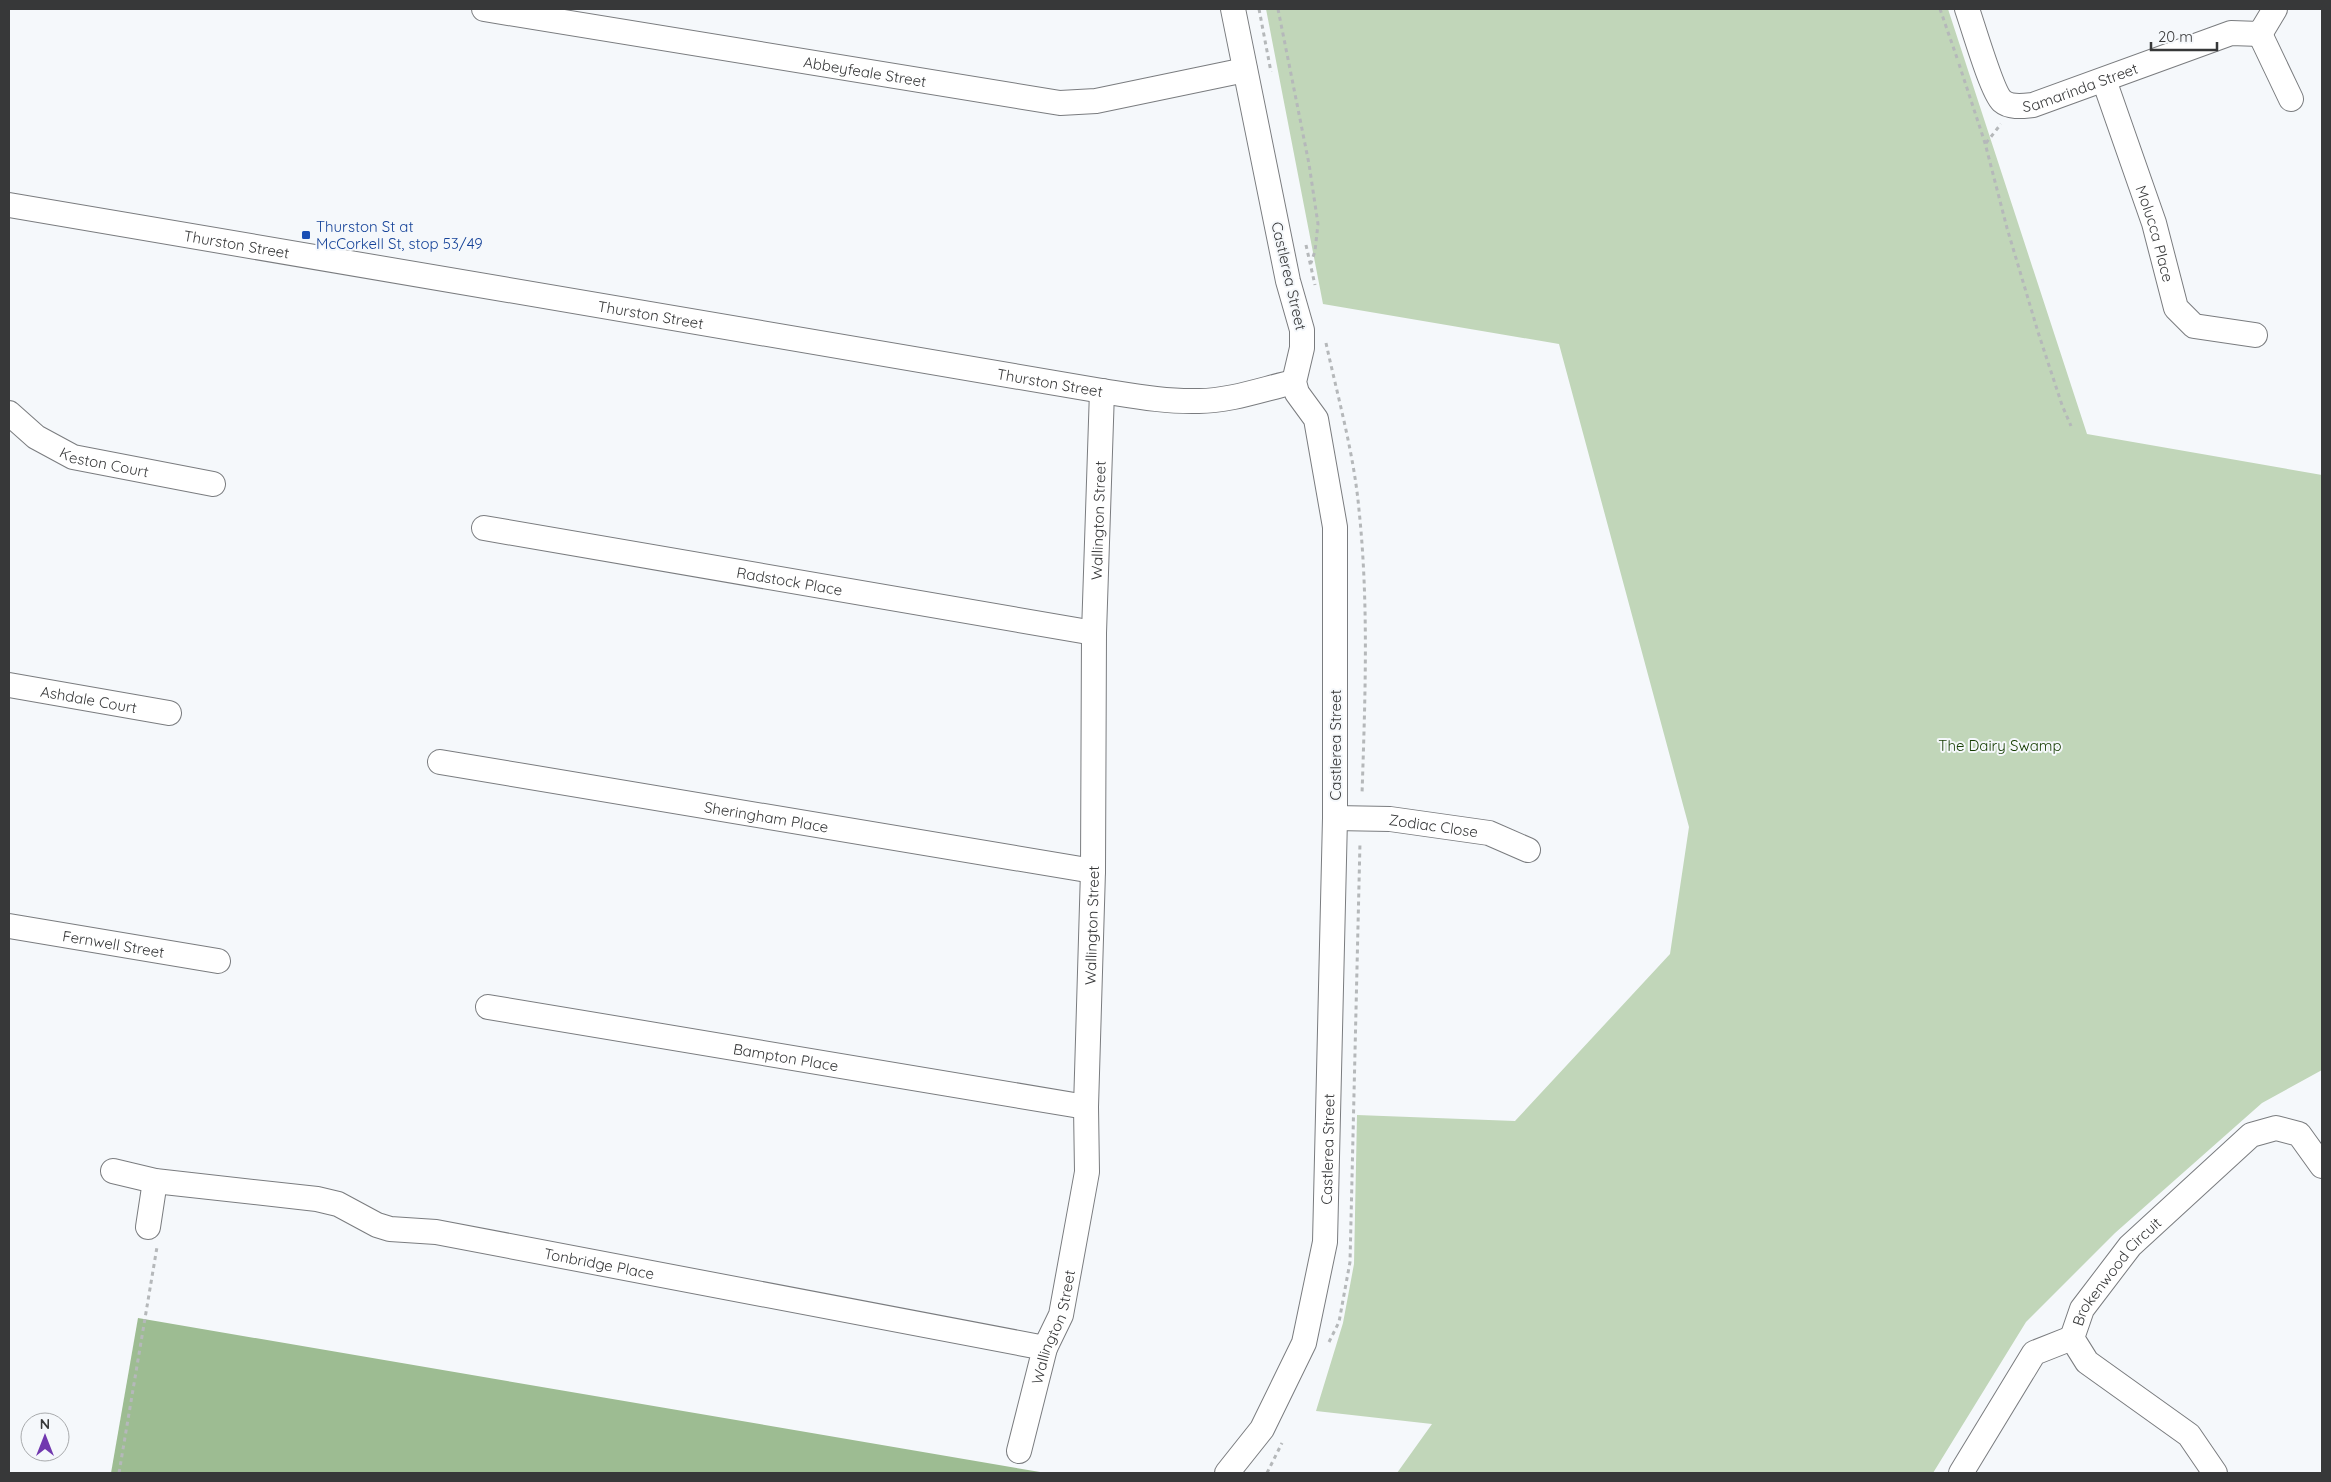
<svg xmlns="http://www.w3.org/2000/svg" width="2331" height="1482" font-family="Quicksand,sans-serif">
<rect width="100%" height="100%" fill="#f5f8fb"/>
<path fill="#c1d6b9" d="M1266,9H1948L2087,434L2322,475V1070L2262,1103L2115,1233L2026,1322L1933,1473H1397L1432,1424L1316,1411L1343,1323L1354,1264L1357,1115L1515,1121L1670,954L1689,827L1559,344L1323,304Z"/>
<path fill="#9dbc92" d="M138,1318L1046,1473H111Z"/>
<g fill="none" stroke-linecap="round" stroke-linejoin="round">
<defs>
<g id="street">
<path id="s1" d="M484,9L1060,103L1096,101L1245,70"/>
<path id="s2" d="M1967,9C1973,26 1992,92 2002,101C2010,108 2023,106 2033,105L2231,33L2260,34L2275,9"/>
<path d="M2260,34L2291,99"/>
<path id="s3" d="M2104,80L2154,223L2176,308L2194,326L2255,335"/>
<path id="s4" d="M9,205L1102,391C1134,396 1166,402 1199,401C1230,401 1263,389 1294,382"/>
<path id="s5" d="M9,413L36,437L73,457L213,484"/>
<path id="s6" d="M484,528L1094,633"/>
<path id="s7" d="M9,685L169,713"/>
<path id="s8" d="M440,762L1093,871"/>
<path id="s9" d="M1335,818L1390,819L1489,833L1528,850"/>
<path id="s10" d="M9,926L218,961"/>
<path id="s11" d="M488,1007L1086,1107"/>
<path id="s12" d="M113,1171L155,1181L317,1199L338,1204L377,1225L390,1229L436,1232L1045,1348"/>
<path d="M148,1227L155,1181"/>
<path id="s13" d="M1019,1451L1045,1348L1061,1315L1087,1172L1086,1107L1093,871L1094,633L1102,391"/>
<path id="s14" d="M1227,1473L1262,1429L1304,1343L1325,1242L1335,818V527L1316,419L1297,393L1294,382L1302,348V330L1288,281L1233,9"/>
<path d="M1961,1473L2034,1353L2072,1338"/>
<path id="s15" d="M2215,1473L2189,1435L2087,1362L2072,1338L2082,1309L2130,1246L2251,1135L2276,1128L2299,1134L2322,1166"/>
</g>
</defs>
<use href="#street" stroke="#7a7c7f" stroke-width="26"/>
<path stroke="#b5b8ba" stroke-width="3" stroke-dasharray="4 4" stroke-linecap="butt" d="M1259,9L1271,72
M1278,9L1309,164L1318,224L1315,251L1311,263
M1940,9L1957,58
M1959,64L1985,143L2007,228L2038,332L2062,405L2071,426
M1986,143L2001,124
M1306,245L1315,285
M1326,343C1338,398 1354,454 1359,510C1369,605 1365,701 1362,795
M1329,1342L1339,1322L1350,1262L1360,842
M119,1473L157,1247
M1267,1473L1282,1443"/>
<use href="#street" stroke="#fff" stroke-width="24"/>
</g>
<rect fill="#1a4fb4" stroke="#f5f8fb" stroke-width="2" x="301" y="230" width="10" height="10" rx="2.5"/>
<g text-anchor="middle" dominant-baseline="central" stroke-width="4" stroke-linejoin="round" paint-order="stroke">
<g font-size="15" fill="#373839" stroke="#f5f8fb">
<text stroke="none"><textPath href="#s1" startOffset="386">Abbeyfeale Street</textPath></text>
<text stroke="none"><textPath href="#s2" startOffset="181">Samarinda Street</textPath></text>
<text stroke="none"><textPath href="#s3" startOffset="162">Molucca Place</textPath></text>
<text stroke="none"><textPath href="#s4" startOffset="231">Thurston Street</textPath></text>
<text transform="translate(1289 276) rotate(77)">Castlerea Street</text>
<text stroke="none"><textPath href="#s4" startOffset="651">Thurston Street</textPath></text>
<text stroke="none"><textPath href="#s4" startOffset="1056">Thurston Street</textPath></text>
<text stroke="none"><textPath href="#s5" startOffset="110">Keston Court</textPath></text>
<text stroke="none"><textPath href="#s13" startOffset="940">Wallington Street</textPath></text>
<text stroke="none"><textPath href="#s6" startOffset="310">Radstock Place</textPath></text>
<text stroke="none"><textPath href="#s7" startOffset="81">Ashdale Court</textPath></text>
<text transform="translate(1335 745) rotate(-90)">Castlerea Street</text>
<text stroke="none"><textPath href="#s8" startOffset="331">Sheringham Place</textPath></text>
<text stroke="none"><textPath href="#s9" startOffset="99">Zodiac Close</textPath></text>
<text stroke="none"><textPath href="#s13" startOffset="535">Wallington Street</textPath></text>
<text stroke="none"><textPath href="#s10" startOffset="106">Fernwell Street</textPath></text>
<text stroke="none"><textPath href="#s11" startOffset="302">Bampton Place</textPath></text>
<text stroke="none"><textPath href="#s14" startOffset="348">Castlerea Street</textPath></text>
<text stroke="none"><textPath href="#s12" startOffset="498">Tonbridge Place</textPath></text>
<text stroke="none"><textPath href="#s15" startOffset="281">Brokenwood Circuit</textPath></text>
<text stroke="none"><textPath href="#s13" startOffset="129">Wallington Street</textPath></text>
</g>
<g font-size="15" fill="#164399" stroke="#f5f8fb" text-anchor="start">
<text x="316" y="226">Thurston St at<tspan x="316" dy="17">McCorkell St, stop 53/49</tspan></text>
</g>
<g font-size="15" fill="#153c00" stroke="#f5f8fb">
<text x="2000" y="745">The Dairy Swamp</text>
</g>
</g>
<rect width="2331" height="1482" fill="none" stroke="#373839" stroke-width="20"/>
<g transform="translate(45 1437)"><circle r="24" fill="#f5f8fb" stroke="#a9abad"/>
<path d="M0-4L9 19L0 12L-9 19Z" fill="#7138af"/>
<text y="-8" font-size="14" font-weight="bold" text-anchor="middle" fill="#373839">N</text>
</g>
<path d="M2151 42v8h66v-8" fill="none" stroke="#373839" stroke-width="2.5"/>
<text x="2158" y="42" font-size="15" fill="#373839" stroke="#f5f8fb" stroke-width="4" paint-order="stroke">20 m</text>
</svg>
